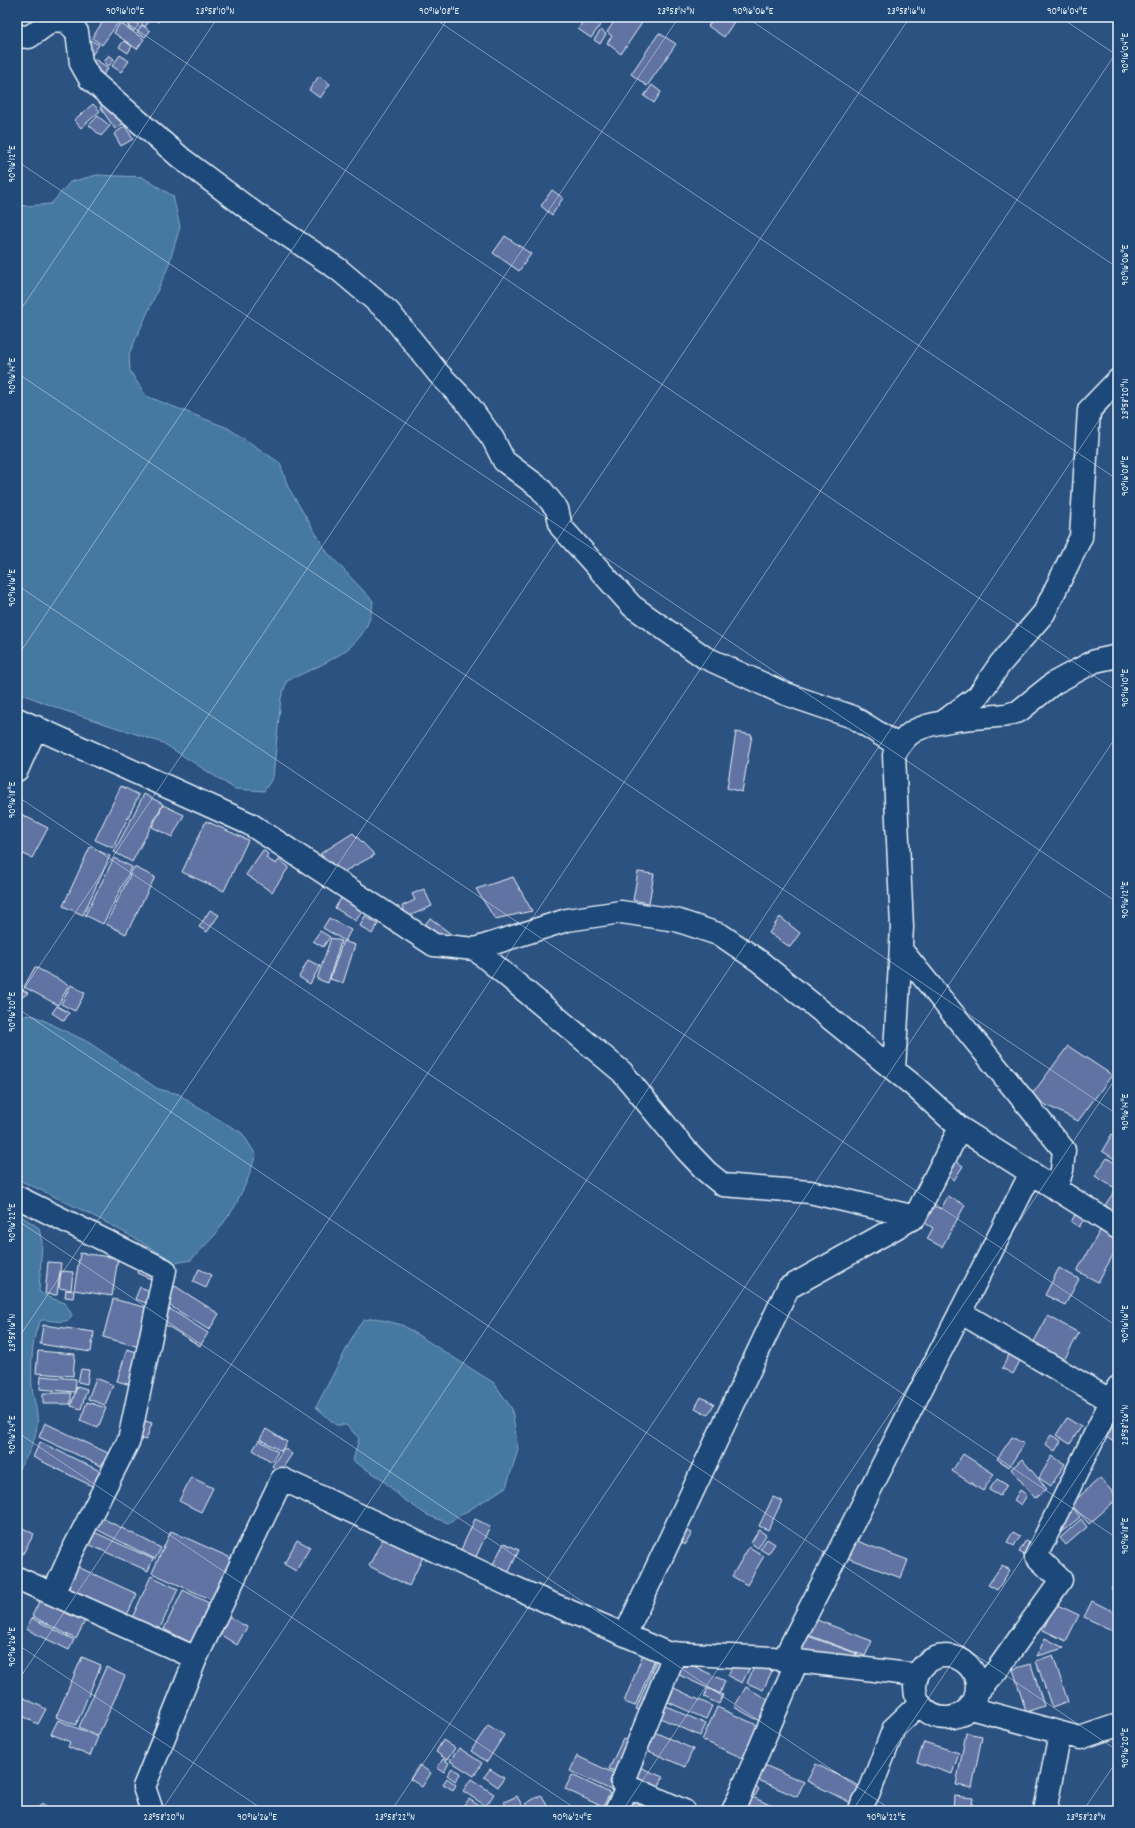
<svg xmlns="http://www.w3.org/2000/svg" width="1135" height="1828" font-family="Dekko,sans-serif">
<rect width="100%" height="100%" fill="#2c5282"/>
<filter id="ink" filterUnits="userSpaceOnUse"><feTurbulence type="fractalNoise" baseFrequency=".025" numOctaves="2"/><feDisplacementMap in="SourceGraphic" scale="8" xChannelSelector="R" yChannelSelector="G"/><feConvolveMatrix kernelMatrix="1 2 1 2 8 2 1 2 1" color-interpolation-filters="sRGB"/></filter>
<g filter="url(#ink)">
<path fill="#4479a1" stroke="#86a9c4" d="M97,175L142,177L173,196L180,227L168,267L129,354L130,371L146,396L228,428L280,463L288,487L327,552L373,601C370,650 325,662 287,681L281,698L273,777L264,791L235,789L163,743L60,709L17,692V205L26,206L51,204L70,182Z
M24,1015L35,1016L88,1042L158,1089L179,1094L192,1104L242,1133L256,1155L247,1181L234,1208L215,1235L191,1260L175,1263C125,1230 71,1204 17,1179V1017Z
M17,1213L39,1228L42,1242L39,1291L45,1296L65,1303L72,1315L69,1320C60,1323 51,1320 41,1320C31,1336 31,1367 32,1387C33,1400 39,1412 37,1426C34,1445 28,1456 17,1471Z
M375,1318L402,1325L494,1383L512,1409L518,1450L506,1487L448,1523L427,1515L402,1498L379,1477L353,1461L359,1438L346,1425H336L316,1407L358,1327L364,1320Z"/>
<path fill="#6173a2" stroke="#e8f1f8" d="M106,17H111L118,23L102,45L92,38Z
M116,17H129L125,23Z
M141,17H145L150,20L145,27L138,21Z
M151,17H161L158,22Z
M586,17H606L591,38L578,29Z
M625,17H640L644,20L621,54L607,43L612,36L607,32L616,19L621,22Z
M715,17H737L724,37L708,26Z
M132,20L139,25L134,31L128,27Z
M120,23L144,39L137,49L114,33Z
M142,25L150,31L145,37L137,32Z
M601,30L606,34L600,44L594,40Z
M659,33L676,44L647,86L631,74Z
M89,39L99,45L92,55L82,48Z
M124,41L132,46L128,53L119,47Z
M109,55L114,59L109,66L104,62Z
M120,55L129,61L121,72L112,66Z
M95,59L108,68L102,77L89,68Z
M319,76L330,84L320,98L309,90Z
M652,85L661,92L654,103L644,96Z
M110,101L125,123L115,129L100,107Z
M93,104L100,111L81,128L74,120Z
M98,116L110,126L101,136L89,125Z
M125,126L133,139L121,146L114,134Z
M552,190L563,198L552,215L541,206Z
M505,236L531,254L519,271L493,253Z
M736,732L752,735L742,792L727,788Z
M121,786L139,795L113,848L95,840Z
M144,794L163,804L132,862L114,852Z
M163,805L184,815L172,837L152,827Z
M17,812L48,828L32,858L17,851Z
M206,821L248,840L224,891L182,872Z
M353,833L375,855L343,872L320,854Z
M90,847L110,856L83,915L63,906Z
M263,850L268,854L266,858L276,864L279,860L289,867L272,892L246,875Z
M114,858L132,867L103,924L85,915Z
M134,867L155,877L126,934L106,924Z
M638,872L654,874L649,903L633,900Z
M513,877L532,911L495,919L476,889Z
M424,889L432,906L407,917L402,906L415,900L412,894Z
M345,892L366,904L356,921L335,908Z
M210,910L219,915L207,932L199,927Z
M365,916L378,924L372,934L360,926Z
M780,917L800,933L790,947L769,933Z
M329,918L351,930L345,941L323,928Z
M430,918L455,937L449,945L424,926Z
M320,931L330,937L323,947L313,941Z
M331,938L341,941L328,983L317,979Z
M343,941L355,945L343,983L330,979Z
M308,960L320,966L310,984L299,977Z
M35,967L69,985L58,1005L24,987Z
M71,985L85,993L75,1011L61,1004Z
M17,987L28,993L17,1001Z
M57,1006L69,1013L64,1021L52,1013Z
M1068,1046L1112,1075L1078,1121L1030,1097Z
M1112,1134L1118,1138V1161L1102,1151Z
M951,1158L963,1166L954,1180L942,1172Z
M1107,1158L1118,1165V1183L1115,1188L1095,1176Z
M1118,1186V1215L1105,1205Z
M948,1196L965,1205L942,1247L927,1239L933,1228L925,1223L934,1206L941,1209Z
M1077,1211L1086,1216L1079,1227L1071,1222Z
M1102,1227L1118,1236V1246L1098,1282L1077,1271Z
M80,1253L118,1258L112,1296L74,1290Z
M48,1262L61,1263L57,1295L45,1294Z
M141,1262L157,1269L153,1280L137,1273Z
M1059,1268L1079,1279L1065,1305L1045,1295Z
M199,1269L212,1275L206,1288L193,1282Z
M61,1271L73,1272L71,1290L59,1288Z
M175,1286L219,1314L209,1330L164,1302Z
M140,1287L156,1293L151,1305L135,1299Z
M66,1290L74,1291L73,1298L65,1297Z
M113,1299L152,1309L143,1348L103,1337Z
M170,1309L208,1333L200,1346L161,1322Z
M1048,1316L1079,1333L1062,1364L1031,1347Z
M43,1325L94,1332L91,1352L40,1344Z
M1013,1347L1024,1353L1013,1374L1002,1368Z
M127,1349L143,1354L134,1386L117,1381Z
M38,1351L75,1354L73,1376L36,1373Z
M81,1369L89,1370L87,1384L78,1382Z
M41,1376L76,1379L75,1392L40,1389Z
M96,1378L113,1385L105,1405L88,1399Z
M77,1386L87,1389L81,1409L71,1406Z
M43,1393H71V1404H43Z
M701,1397L714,1404L708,1415L695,1408Z
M87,1402L106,1408L98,1428L80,1421Z
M1067,1418L1081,1427L1070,1444L1056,1435Z
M139,1419L152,1423L146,1440L133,1436Z
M1112,1419L1118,1422V1445L1102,1434Z
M45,1423L108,1453L101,1466L39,1437Z
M266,1429L287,1442L281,1451L260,1439Z
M1051,1435L1061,1441L1055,1451L1045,1444Z
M1012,1437L1024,1444L1009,1467L997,1459Z
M259,1440L278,1452L272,1462L253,1450Z
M40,1442L100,1471L92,1486L33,1457Z
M284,1448L292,1454L280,1472L272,1466Z
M963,1454L994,1474L983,1491L952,1471Z
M1052,1456L1065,1464L1051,1486L1039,1478Z
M1022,1459L1047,1489L1035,1498L1011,1469Z
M191,1477L213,1488L201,1512L179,1501Z
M1100,1478L1118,1498L1089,1524L1071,1504Z
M997,1479L1007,1485L1000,1496L989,1490Z
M1020,1490L1027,1495L1021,1505L1014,1500Z
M773,1497L782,1501L768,1530L759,1526Z
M1073,1508L1080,1517L1059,1534L1053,1525Z
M100,1517L161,1548L155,1559L94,1528Z
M475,1519L490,1526L474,1561L459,1554Z
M1081,1519L1087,1527L1066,1545L1060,1538Z
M19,1526L34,1534L17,1564V1529Z
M681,1527L692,1533L685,1545L674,1539Z
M759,1530L766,1535L758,1548L751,1543Z
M171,1531L231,1558L212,1600L152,1573Z
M94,1532L153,1559L148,1571L88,1544Z
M1013,1532L1020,1536L1014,1546L1007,1542Z
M383,1538L423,1557L409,1586L369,1566Z
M849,1538L908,1560L901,1578L842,1556Z
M767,1539L775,1544L768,1554L760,1549Z
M297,1540L310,1547L296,1571L284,1564Z
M1026,1540L1035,1546L1028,1557L1019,1552Z
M504,1543L519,1550L507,1576L491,1568Z
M749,1547L764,1556L747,1585L732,1576Z
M1002,1565L1010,1570L997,1590L988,1585Z
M78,1567L137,1594L126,1617L67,1590Z
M151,1576L178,1589L158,1632L131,1620Z
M1118,1578V1592L1111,1588Z
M183,1590L211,1604L191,1643L164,1629Z
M42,1596L86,1619L76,1639L32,1616Z
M1092,1601L1118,1614V1633L1084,1617Z
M1055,1604L1079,1615L1066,1641L1043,1630Z
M225,1614L247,1627L237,1645L215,1631Z
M809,1617L872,1641L865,1656L803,1633Z
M32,1618L74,1640L69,1650L26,1629Z
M805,1635L858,1654L852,1656L800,1651Z
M1045,1638L1064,1648L1037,1656Z
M643,1654L655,1659L635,1706L624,1702Z
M1053,1655L1068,1702L1052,1708L1036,1661Z
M82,1657L101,1665L76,1725L56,1717Z
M657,1658L669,1662L648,1714L636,1709Z
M683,1661L725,1681L720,1694L677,1674Z
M734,1662L749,1669L742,1683L728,1676Z
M756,1663L772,1671L763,1690L747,1683Z
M1031,1664L1044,1706L1026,1712L1013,1669Z
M106,1667L125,1676L98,1736L79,1727Z
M746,1687L772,1702L761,1722L734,1707Z
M674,1688L712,1706L706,1719L668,1702Z
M708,1688L723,1695L719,1704L704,1697Z
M20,1696L46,1709L38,1724L17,1713V1703Z
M664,1705L706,1724L700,1736L658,1717Z
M717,1707L759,1726L745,1759L702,1740Z
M58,1720L98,1737L90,1756L68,1747L70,1742L51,1734Z
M488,1725L504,1735L487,1762L471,1751Z
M652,1731L693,1749L685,1767L644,1749Z
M966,1733L982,1736L972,1788L956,1785Z
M623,1739L633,1744L619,1773L609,1769Z
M443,1740L455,1748L447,1760L436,1752Z
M924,1742L959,1753L952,1774L917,1762Z
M459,1748L482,1763L474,1776L450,1761Z
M577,1756L620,1776L613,1791L570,1771Z
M443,1759L449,1763L444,1772L437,1768Z
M762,1764L804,1782L797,1797L756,1779Z
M816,1764L865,1789L857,1806L807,1781Z
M419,1765L431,1773L422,1787L410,1779Z
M639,1767L663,1777L656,1793L632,1783Z
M452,1768L461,1773L455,1781L447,1775Z
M490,1769L504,1778L498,1787L484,1777Z
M572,1775L610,1793L603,1807L565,1789Z
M447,1778L456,1785L453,1790L443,1784Z
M471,1779L494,1794L486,1806L463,1791Z
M749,1783L759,1789L755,1796L745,1790Z
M631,1794L669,1811H625Z
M746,1794L783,1811H738Z
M541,1795L550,1811H529L525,1804Z
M517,1796L525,1811H508L504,1802Z
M954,1796L973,1798L971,1811H953Z
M469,1799L481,1807L479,1811H469L463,1807Z
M42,1803L51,1811H36Z"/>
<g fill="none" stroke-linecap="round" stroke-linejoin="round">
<defs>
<path id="minor" d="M17,36L29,37L53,20L66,21L77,32L81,63L90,79L182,159L257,215L338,269L389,312L438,373L467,403L493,439L504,461L540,488L557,509L561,527L632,606L704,657L783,693L853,717L899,746
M1118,656L1095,661L1054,683L1019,711L1007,715C981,718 939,719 916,730C906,735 899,745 894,755L902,927L894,1070L914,1086L960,1128L1118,1228
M17,719L250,824L434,945L475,949L567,920L621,912L676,920L721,935L759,961L894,1070
M943,722L978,696L1000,664L1044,613L1081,537L1089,410L1118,380
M17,770L36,727
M475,949L622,1072L686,1150L707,1172L723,1185L810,1192L915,1217
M902,951L1064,1150L1062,1170L1056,1189
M17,1197L165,1270L129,1440L71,1554L53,1594
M960,1312L1111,1401
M17,1578L196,1658L282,1479L513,1587L667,1653L772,1658L917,1675
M625,1635L788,1288L915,1217L960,1128
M675,1653L622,1783L684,1811
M915 1687a31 31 0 1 1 62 0a31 31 0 1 1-62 0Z
M784,1659L1031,1173
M978,1691L997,1670L1061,1580L1036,1556L1118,1387
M970,1708L1080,1738L1118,1725
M152,1811L144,1787L196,1658
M616,1811L628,1786
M733,1811L797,1661
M859,1811L871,1788L894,1728L919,1704
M1045,1811L1060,1733"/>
</defs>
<use href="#minor" stroke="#e8f1f8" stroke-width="25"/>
<use href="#minor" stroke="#1f4a7a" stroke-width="22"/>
</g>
</g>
<path fill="none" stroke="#e8f1f8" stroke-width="1" stroke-opacity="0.45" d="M118,17L1118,692M432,17L1118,480M746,17L1118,268M1060,17L1118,56M17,161L1118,903M17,315L218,17M17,373L1118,1115M17,585L1118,1327M17,657L449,17M17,796L1118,1539M17,999L679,17M17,1008L1118,1751M17,1220L893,1811M17,1340L910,17M17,1432L579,1811M17,1644L265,1811M17,1682L1118,50M161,1811L1118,392M391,1811L1118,734M622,1811L1118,1075M852,1811L1118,1417M1083,1811L1118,1759"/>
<rect width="1135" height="1828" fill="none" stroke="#1f4a7a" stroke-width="44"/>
<rect x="22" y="22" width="1091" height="1784" fill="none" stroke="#e8f1f8" stroke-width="1.5"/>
<g font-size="10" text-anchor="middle" fill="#e8f1f8">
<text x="125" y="14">90°16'10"E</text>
<text x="215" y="14">23°58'10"N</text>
<text x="439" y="14">90°16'08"E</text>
<text x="676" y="14">23°58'14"N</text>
<text x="753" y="14">90°16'06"E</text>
<text x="906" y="14">23°58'16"N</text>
<text x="1067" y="14">90°16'04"E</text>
<text transform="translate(1124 53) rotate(-90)" y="4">90°16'04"E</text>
<text transform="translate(11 164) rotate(-90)" y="4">90°16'12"E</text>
<text transform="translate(1124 265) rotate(-90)" y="4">90°16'06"E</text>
<text transform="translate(11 376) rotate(-90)" y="4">90°16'14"E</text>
<text transform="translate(1124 399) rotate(-90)" y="4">23°58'20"N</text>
<text transform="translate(1124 476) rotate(-90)" y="4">90°16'08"E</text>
<text transform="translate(11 588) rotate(-90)" y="4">90°16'16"E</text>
<text transform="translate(1124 688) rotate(-90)" y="4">90°16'10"E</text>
<text transform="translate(11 800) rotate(-90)" y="4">90°16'18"E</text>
<text transform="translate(1124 900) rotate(-90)" y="4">90°16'12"E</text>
<text transform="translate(11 1012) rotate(-90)" y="4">90°16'20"E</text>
<text transform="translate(1124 1112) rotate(-90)" y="4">90°16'14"E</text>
<text transform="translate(11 1223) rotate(-90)" y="4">90°16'22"E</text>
<text transform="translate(1124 1324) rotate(-90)" y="4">90°16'16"E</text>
<text transform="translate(11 1333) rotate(-90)" y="4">23°58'16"N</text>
<text transform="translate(1124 1425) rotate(-90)" y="4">23°58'26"N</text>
<text transform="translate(11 1435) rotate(-90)" y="4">90°16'24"E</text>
<text transform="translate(1124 1536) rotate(-90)" y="4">90°16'18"E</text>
<text transform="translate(11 1647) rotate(-90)" y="4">90°16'26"E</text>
<text transform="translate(1124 1748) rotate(-90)" y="4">90°16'20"E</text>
<text x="164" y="1820">23°58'20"N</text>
<text x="257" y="1820">90°16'26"E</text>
<text x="395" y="1820">23°58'22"N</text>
<text x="572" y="1820">90°16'24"E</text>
<text x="886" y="1820">90°16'22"E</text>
<text x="1086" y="1820">23°58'28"N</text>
</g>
</svg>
